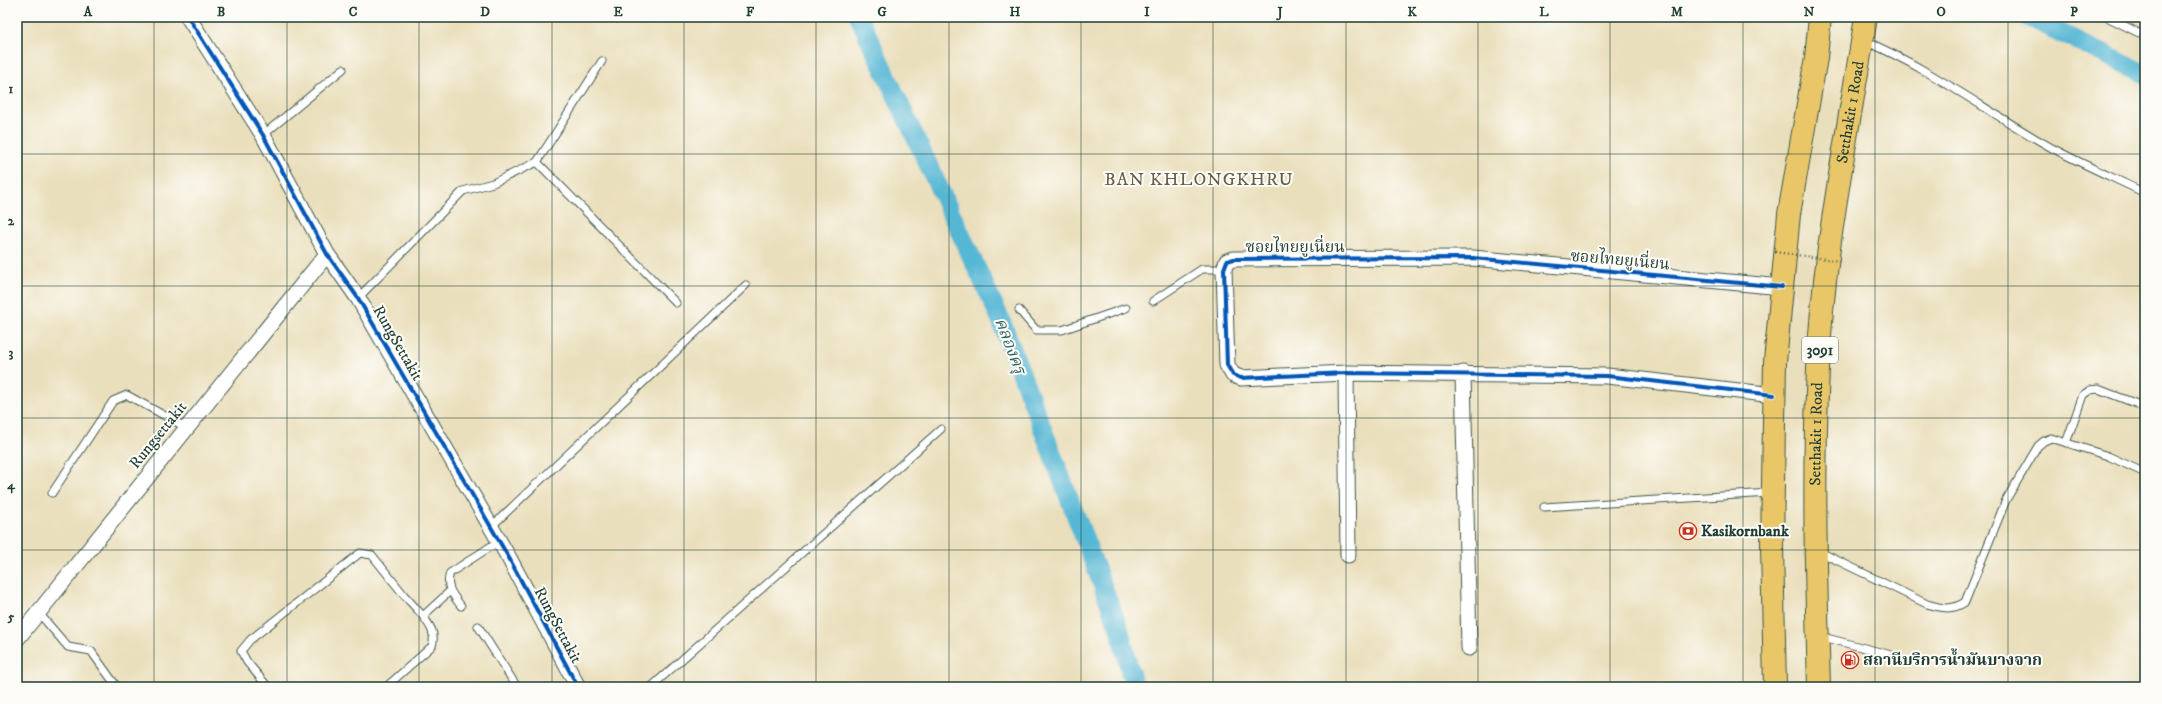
<svg xmlns="http://www.w3.org/2000/svg" width="2162" height="704" font-family="'IM FELL DW Pica','Noto Serif Thai',serif">
<rect width="100%" height="100%" fill="#fdfcf7"/>
<filter id="ink" filterUnits="userSpaceOnUse"><feTurbulence type="fractalNoise" baseFrequency=".025" numOctaves="2"/><feDisplacementMap in="SourceGraphic" scale="8" xChannelSelector="R" yChannelSelector="G"/><feConvolveMatrix kernelMatrix="1 2 1 2 8 2 1 2 1" color-interpolation-filters="sRGB"/></filter>
<filter id="wash" filterUnits="userSpaceOnUse"><feTurbulence type="fractalNoise" baseFrequency=".012" numOctaves="4" result="noise"/><feDisplacementMap in="SourceGraphic" scale="16" xChannelSelector="R" yChannelSelector="G"/><feGaussianBlur stdDeviation="0.9" result="paint"/><feColorMatrix in="noise" values="0 0 0 0 0 0 0 0 0 0 0 0 0 0 0 0 0 1.4 0 .05"/><feComposite in="paint" operator="in"/></filter>
<g filter="url(#wash)">
<rect width="100%" height="100%" fill="#eadfbc"/>
<g fill="none" stroke-linecap="round" stroke-linejoin="round">
<path stroke="#57b7d5" stroke-width="19" d="M859,17L1000,318L1120,631L1134,687
M2028,17L2145,74"/>
</g>
</g>
<g filter="url(#ink)">
<g fill="none" stroke-linecap="round" stroke-linejoin="round">
<defs>
<path id="lane" d="M2107,17L2145,36
M1865,41C1931,69 1989,113 2052,148C2082,164 2114,178 2145,193
M263,135L343,69
M537,162L676,303
M358,298L463,191L493,183L537,162L602,61
M1153,301L1202,269H1224
M1019,310L1036,330H1062L1126,308
M2066,443L2083,395L2090,390L2098,389L2145,407
M52,493L113,401L127,395L187,428
M1544,507L1770,493
M491,527L746,285
M1818,551L1927,604C1941,608 1952,611 1965,602L2006,500L2038,446L2044,441L2051,438L2108,456L2145,473
M461,606C453,595 445,587 450,573L499,541
M38,612L68,647L91,651L117,687
M478,626L517,687
M1819,636L1895,656
M268,687L247,662L241,651L250,640L360,553L372,555L404,595L423,616
M386,687L432,646C436,633 430,626 423,616L450,591
M651,687L941,429"/>
<path id="street" d="M188,17L263,135L327,254L358,298L509,558L578,687
M1346,373L1348,555
M1463,373L1469,648
M1774,395L1607,376L1346,373L1241,378L1233,375L1227,365L1224,269L1227,261L1234,259L1473,258L1782,287
M17,639L327,254"/>
<g id="primary">
<path d="M1775,687L1772,545L1775,362L1789,214L1816,58L1820,17"/>
<path id="s1" d="M1819,687C1816,581 1813,475 1818,369C1823,250 1848,134 1866,17"/>
</g>
</defs>
<use href="#lane" stroke="#3d5548" stroke-width="9"/>
<use href="#street" stroke="#3d5548" stroke-width="17"/>
<use href="#primary" stroke="#3d5548" stroke-width="24"/>
<use href="#lane" stroke="#fff" stroke-width="7"/>
<use href="#street" stroke="#fff" stroke-width="15"/>
<use href="#primary" stroke="#e9c769" stroke-width="22"/>
<path stroke="#3d5548" stroke-width="2.5" stroke-dasharray="1 3" stroke-linecap="butt" d="M1775,252L1840,261"/>
<defs>
<path id="cycleway" d="M188,17L263,135L327,254L358,298L509,558L578,687
M1774,395L1607,376L1346,373L1241,378L1233,375L1227,365L1224,269L1227,261L1234,259L1473,258L1782,287"/>
</defs>
<use href="#cycleway" stroke="#fdfcf7" stroke-width="6"/>
<use href="#cycleway" stroke="#0057b8" stroke-width="4"/>
</g>
</g>
<path fill="none" stroke="#1f3d34" stroke-width="1" stroke-opacity="0.55" d="M154,17V687M287,17V687M419,17V687M552,17V687M684,17V687M816,17V687M949,17V687M1081,17V687M1213,17V687M1346,17V687M1478,17V687M1610,17V687M1743,17V687M1875,17V687M2008,17V687M17,154H2145M17,286H2145M17,418H2145M17,550H2145"/>
<defs>
<symbol id="bank-ring" viewBox="-11 -11 22 22"><circle r="9.5" fill="#fdfcf7" stroke="#c8321e" stroke-width="1.5"/><path d="M-6-4H6V4H-6ZM0-2.3a2.3 2.3 0 1 0 0 4.6a2.3 2.3 0 1 0 0-4.6Z" fill="#c8321e"/></symbol>
<symbol id="fuel-ring" viewBox="-11 -11 22 22"><circle r="9.5" fill="#fdfcf7" stroke="#c8321e" stroke-width="1.5"/><path d="M-5.5-6h7V0h2V4h1.3V-2.5L3-4.5l.8-.8L6-3V5H2.5V1h-1V6h-7ZM-4.2-4.7v3.2H.2V-4.7Z" fill="#c8321e"/></symbol>
</defs>
<g fill-rule="evenodd">
<use href="#bank-ring" x="1678" y="521" width="20" height="20"/>
<use href="#fuel-ring" x="1840" y="650" width="20" height="20"/>
</g>
<g text-anchor="middle" dominant-baseline="central" stroke-width="4" stroke-linejoin="round" paint-order="stroke">
<rect fill="#fdfcf7" stroke="#62766e" stroke-width="1" x="1802" y="337" width="36" height="26" rx="3"/>
<g font-size="15" font-weight="bold" fill="#1f3d34">
<text x="1820" y="350">3091</text>
</g>
<g font-size="16" fill="#1f3d34" stroke="#fdfcf7">
<text stroke="none"><textPath href="#s1" startOffset="577">Setthakit 1 Road</textPath></text>
<text x="1295" y="247">ซอยไทยยูเนี่ยน</text>
<text transform="translate(1620 260) rotate(5)">ซอยไทยยูเนี่ยน</text>
<text transform="translate(398 343) rotate(60)">RungSettakit</text>
<text stroke="none"><textPath href="#s1" startOffset="253">Setthakit 1 Road</textPath></text>
<text transform="translate(158 435) rotate(-51)">Rungsettakit</text>
<text transform="translate(558 625) rotate(62)">RungSettakit</text>
</g>
<g font-size="16" font-weight="bold" fill="#1f3d34" stroke="#fdfcf7" text-anchor="start">
<text x="1701" y="531">Kasikornbank</text>
<text x="1863" y="660">สถานีบริการน้ำมันบางจาก</text>
</g>
<g font-size="17" font-style="italic" fill="#306264" stroke="#fdfcf7">
<text transform="translate(1010 346) rotate(69)">คลองครุ</text>
</g>
<g font-size="18" letter-spacing="1" fill="#66604b" stroke="#fdfcf7">
<text x="1199" y="180">BAN KHLONGKHRU</text>
</g>
</g>
<rect width="2162" height="704" fill="none" stroke="#fdfcf7" stroke-width="44"/>
<rect x="22" y="22" width="2118" height="660" fill="none" stroke="#1f3d34" stroke-width="1.5"/>
<g font-size="13" text-anchor="middle" font-weight="bold" fill="#1f3d34">
<text x="88" y="16">A</text>
<text x="221" y="16">B</text>
<text x="353" y="16">C</text>
<text x="485" y="16">D</text>
<text x="618" y="16">E</text>
<text x="750" y="16">F</text>
<text x="882" y="16">G</text>
<text x="1015" y="16">H</text>
<text x="1147" y="16">I</text>
<text x="1280" y="16">J</text>
<text x="1412" y="16">K</text>
<text x="1544" y="16">L</text>
<text x="1677" y="16">M</text>
<text x="1809" y="16">N</text>
<text x="1941" y="16">O</text>
<text x="2074" y="16">P</text>
<text x="11" y="93">1</text>
<text x="11" y="225">2</text>
<text x="11" y="357">3</text>
<text x="11" y="489">4</text>
<text x="11" y="621">5</text>
</g>
</svg>
